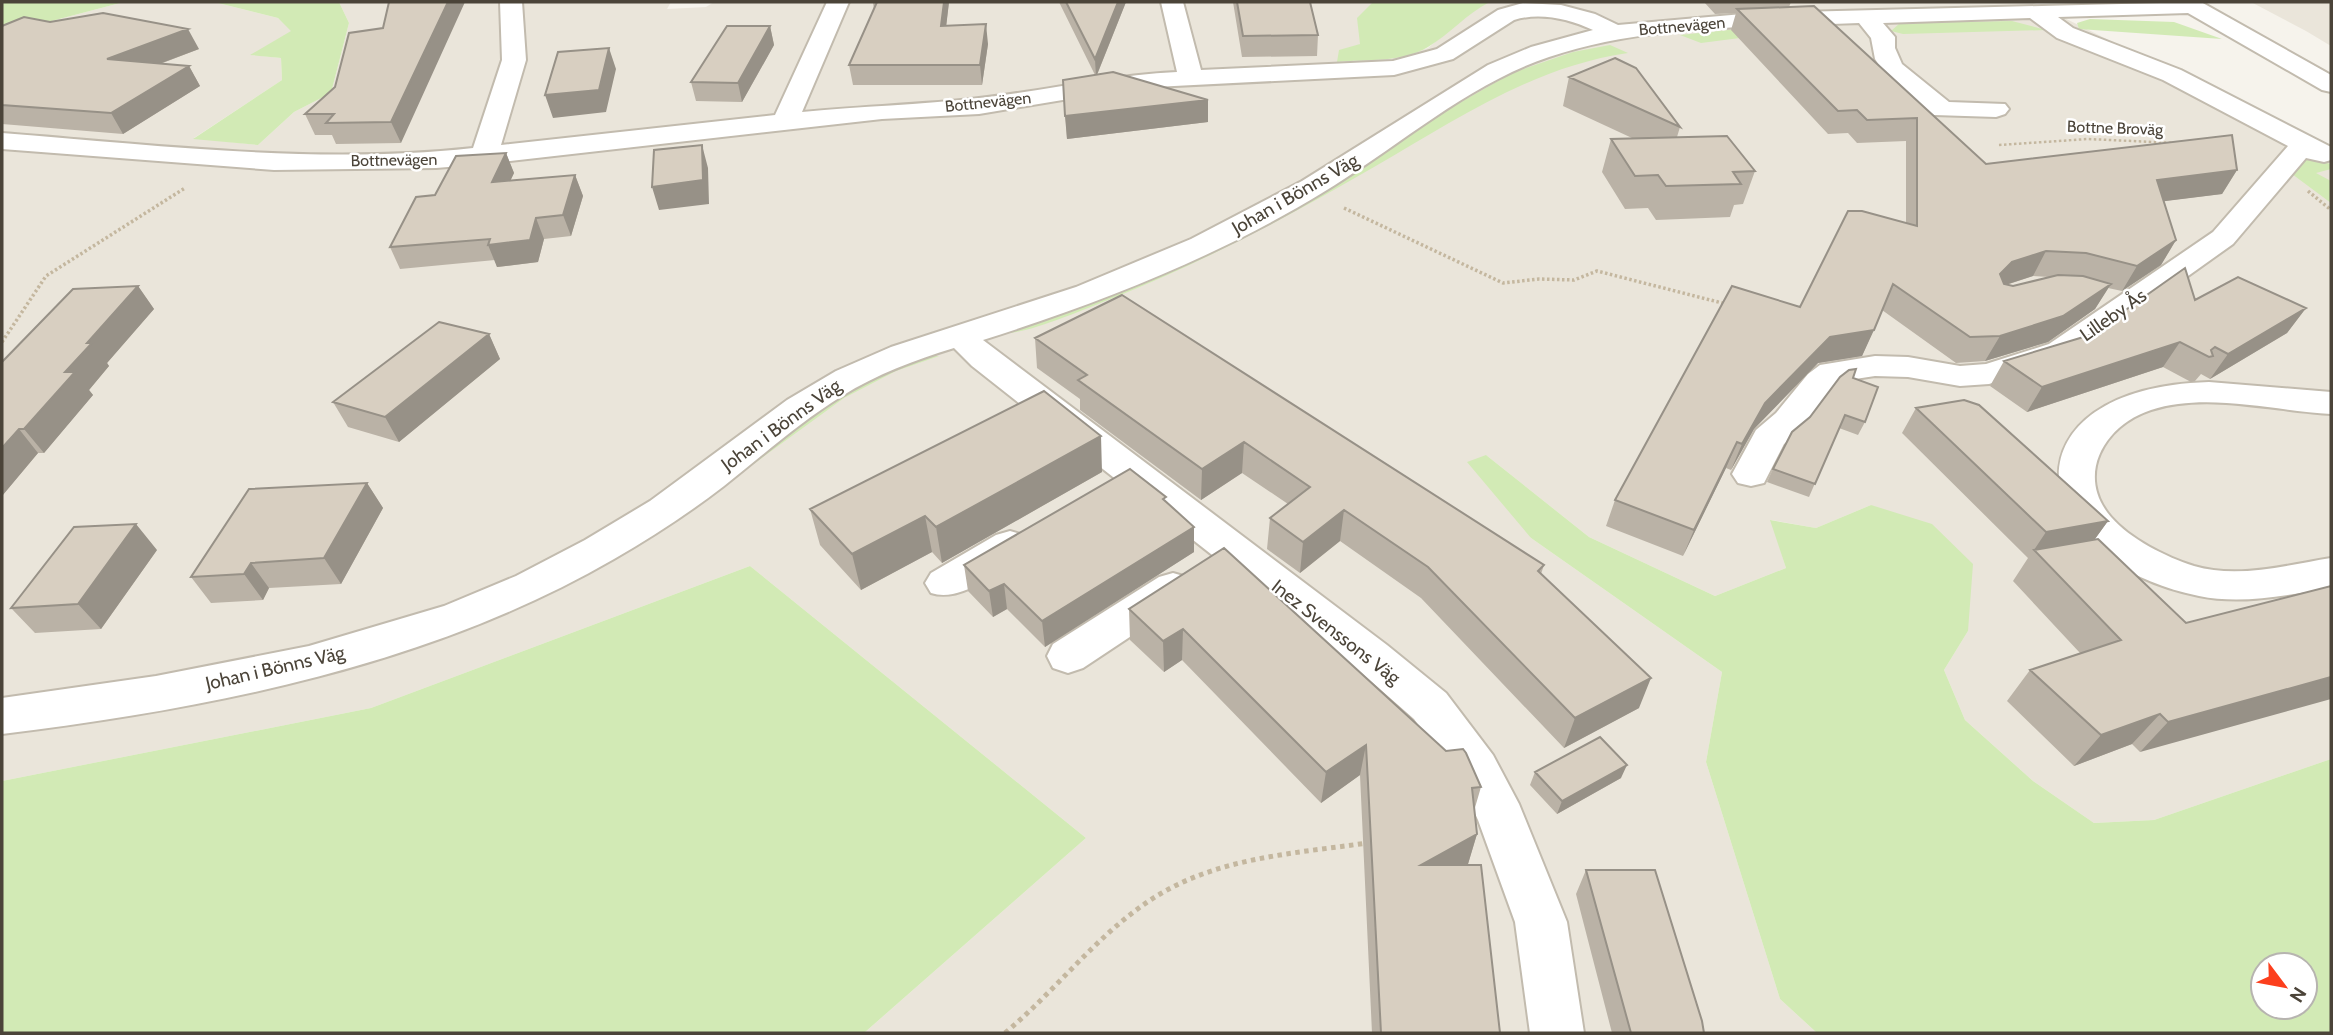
<svg xmlns="http://www.w3.org/2000/svg" width="2333" height="1035" font-family="Cabin,sans-serif">
<rect width="100%" height="100%" fill="#f6f3ec"/>
<path fill="#eae5da" d="M124,2H214L278,18L292,31L252,55L281,58L282,80L194,138L258,145L294,112L331,93L349,23L339,2H671L667,9L706,7L714,2H1373L1360,44L1337,62L1400,57L1428,48L1473,10L1490,2H2032L2331,150V759L2154,820L2094,823L2033,781L1965,720L1944,670L1968,631L1871,505L1816,528L1771,520L1786,568L1715,596L1589,537L1486,455L1531,538L1722,672L1706,762L1780,999L1817,1033H864L1086,838L750,566L371,708L2,781V34Z
M2251,2H2331V46L2306,31Z"/>
<path fill="#d2eab5" fill-rule="evenodd" d="M2,2H124L2,34Z
M214,2H339L349,23L331,93L294,112L258,145L193,139L282,80L281,58L250,55L291,31L278,18Z
M1373,2H1490C1466,14 1450,34 1428,47C1402,63 1366,59 1337,62L1339,50L1360,44L1357,18Z
M2090,19L2174,22L2222,39L2079,29L2077,23Z
M2012,21L2046,30L1903,34L1891,31L1900,23Z
M1748,28L1740,38L1701,43L1680,35Z
M1610,45L1628,53C1532,67 1456,120 1374,167C1288,217 1200,264 1108,300C1085,309 1029,333 1007,333L1116,294L1281,217L1454,106L1512,73L1573,52Z
M2311,159L2331,164V169L2316,173L2331,181V203L2292,174L2302,161Z
M931,356H939L896,371L844,398L670,525L573,583L434,642L417,644L791,430C836,399 878,371 931,356Z
M1486,455L1589,537L1715,596L1786,568L1770,520L1816,528L1871,505L1932,524L1973,564L1968,631L1944,670L1965,720L2033,781L2094,823L2154,820L2331,759V1033H1817L1780,999L1706,762L1722,672L1531,538L1467,462ZM2263,965H2305V1007H2263Z
M750,566L1086,838L864,1033H2V781L371,708Z"/>
<g fill="none" stroke-linecap="round" stroke-linejoin="round">
<defs>
<path id="minor" d="M500,2H522L526,60L501,145L775,115L827,2H849L802,112C861,106 920,105 979,98C1045,91 1110,75 1177,72L1161,2H1183L1201,70L1393,61L1437,49L1498,10L1523,3L1561,5L1595,14L1618,25L1754,13L2201,2L2331,75V92L2322,90L2188,13L2058,17L2073,28L2181,70L2331,147V160L2324,162L2306,158L2233,244L2073,358L1989,384L1960,386L1908,377L1875,376L1842,381L1832,388L1802,429L1784,444L1764,483L1751,486L1738,483L1732,474L1756,430L1776,413L1808,374L1820,365L1875,356L1908,357L1960,366L1986,364L2049,344L2213,232L2288,146L2163,80L2057,38L2030,18L1883,23L1895,37V48L1902,64L1949,102L2005,104L2009,109L2005,114L1996,117L1934,115L1885,74L1875,59L1871,38L1859,23C1756,27 1647,24 1549,57C1466,85 1397,148 1322,193C1217,257 1100,303 983,340L1387,645L1446,693L1493,755L1519,804L1567,922L1584,1033H1530L1515,922L1478,820L1460,782L1414,719L1357,669L972,366L954,348C915,360 877,374 842,396C800,422 763,455 724,486C689,513 652,537 614,559C429,666 212,708 2,734V698L156,676L309,646L444,606L516,576L585,540L650,501L787,400L836,371L891,347L1076,287L1191,239L1302,181L1488,65L1531,47L1593,30C1569,19 1540,12 1514,20L1453,59L1394,75L1135,88L979,114L882,119L484,164L436,168L274,170L2,149V133C158,145 317,165 473,148L502,60Z
M2209,382L2331,392V414C2274,411 2207,392 2151,410C2104,425 2075,476 2111,517C2130,539 2166,557 2194,566C2238,579 2287,565 2331,558V588C2288,595 2242,605 2199,596C2022,560 1999,388 2209,382Z
M1010,531L1024,535L1030,545L1024,555C997,571 962,603 931,593L925,583L931,573L996,535Z
M1173,573L1187,577L1193,588L1187,599L1083,668L1068,673L1053,668L1047,656L1053,644L1159,577Z"/>
</defs>
<use href="#minor" stroke="#c2bbae" stroke-width="4"/>
<path stroke="#c4b79f" stroke-width="2.5" stroke-dasharray="2.5 2.5" stroke-linecap="butt" d="M1999,145L2088,139L2176,143"/>
<path stroke="#c4b79f" stroke-width="3.5" stroke-dasharray="2.5 2.5" stroke-linecap="butt" d="M2308,191L2331,210
M1344,208L1503,283L1539,279L1574,280L1597,271L1726,304
M2,342L46,276L185,188"/>
<path stroke="#c4b79f" stroke-width="5" stroke-dasharray="4.5 4.5" stroke-linecap="butt" d="M1005,1033C1058,989 1101,929 1160,894C1222,857 1298,853 1367,843"/>
<use href="#minor" fill="#fff" fill-rule="evenodd"/>
</g>
<path fill="#bab2a6" fill-rule="evenodd" d="M873,2H949L946,26L988,44L982,85H853L849,65L874,10Z
M1059,2H1126L1097,75L1208,122L1067,139L1063,80L1095,75Z
M1233,2H1310L1318,35L1317,56L1242,57Z
M1704,2H1791L1789,7L1986,164L2237,170L2222,194L2164,201L2176,240L2161,265L2122,291L2108,288L2095,309L2048,342L1985,361L1956,363L1882,310L1862,356L1818,363L1754,429L1731,470L1726,468L1683,556L1606,526L1615,500L1800,307L1906,223V141L1857,143L1848,133L1828,134L1731,30L1736,13L1715,14ZM2033,276L2049,277L2013,286L2006,285Z
M2,26L199,49L160,64L189,66L200,86L123,134L2,124Z
M770,26L774,45L742,102L696,101L691,82Z
M383,28L401,143L336,144L332,135H315L305,114L335,87Z
M1569,77L1680,127L1677,137L1755,171L1743,204L1734,205L1730,217L1656,220L1648,208L1625,209L1602,172L1611,139L1632,138L1563,106Z
M506,153L514,173L510,181L575,175L583,196L571,236L544,239L538,262L497,267L495,260L400,269L390,247L435,195Z
M138,286L154,309L107,363L109,366L89,390L93,395L44,453H38L2,496V362Z
M2195,300L2306,308L2287,333L2210,379L2201,374L2195,381L2191,382L2163,367L2027,412L1990,386L2004,361L2090,335Z
M489,334L500,359L399,442L348,427L333,402Z
M1035,338L1544,565L1541,574L1639,708L1564,748L1421,598L1340,541L1300,573L1267,549L1270,518L1288,504L1242,473L1201,500L1080,410V399L1037,368Z
M1853,378L1865,422L1858,435L1839,428L1809,497L1767,482L1773,469Z
M1916,408L2108,521L2094,540L2186,623L2331,586L2140,752L2132,744L2074,766L2007,701L2030,670L2080,653L2013,581L2028,558L1902,433Z
M1102,472L942,563L932,552L861,590L820,545L810,509Z
M367,483L383,508L341,584L269,588L263,600L211,603L191,577Z
M1166,502L1194,552L1045,647L1007,609L993,617L968,591L964,565Z
M1224,548L1481,787L1474,811L1477,834L1468,864L1465,865L1500,1033H1372L1360,775L1321,803L1182,660L1164,672L1130,640L1129,609Z
M157,550L101,629L35,633L11,608Z
M1535,772L1621,778L1557,814L1530,785Z
M1586,870L1704,1033H1612L1576,894Z"/>
<path fill="#979187" d="M448,2H465L401,143L391,122Z
M944,2H949L944,45L941,26Z
M1118,2H1126L1096,77L1095,59Z
M986,24L988,44L982,85L980,65Z
M770,26L774,45L742,102L738,83Z
M188,29L199,49L119,79L107,59Z
M609,48L616,69L606,112L553,118L545,95Z
M189,66L200,86L123,134L111,113Z
M1208,100V122L1067,139L1065,116Z
M702,145L708,168L709,204L659,210L652,187Z
M506,153L514,173L500,203L492,182Z
M2237,170L2222,194L2142,204L2157,180Z
M575,175L583,196L571,236L563,215Z
M536,218L544,239L538,262L497,267L488,245Z
M2176,240L2161,265L2122,291L2137,266Z
M2046,251L2033,276L1999,287L2000,274L2012,262Z
M2111,284L2095,309L2048,342L1985,361L2000,336Z
M138,286L154,309L107,363L109,366L89,390L93,395L44,453L24,429L87,343Z
M2306,308L2287,333L2210,379L2228,354Z
M1874,330L1862,356L1818,363L1754,429L1731,470L1742,444L1765,403L1830,337Z
M489,334L500,359L399,442L385,417Z
M2180,342L2163,367L2027,412L2042,387Z
M19,429L38,453L2,496V448Z
M1101,436L1102,472L942,563L936,527Z
M1244,442L1242,473L1201,500L1202,469Z
M1737,442L1726,468L1683,556L1694,530Z
M367,483L383,508L341,584L324,558Z
M1344,510L1340,541L1300,573L1303,542Z
M925,516L932,552L861,590L852,554Z
M2108,521L2090,546L2034,550L2046,532Z
M136,524L157,550L101,629L78,604Z
M1194,527V552L1045,647L1042,621Z
M251,563L269,588L263,600L244,574Z
M1004,584L1007,609L993,617L989,591Z
M1183,629L1182,660L1164,672L1163,641Z
M2331,677V699L2140,752L2168,722Z
M1651,678L1639,708L1564,748L1575,718Z
M2160,714L2132,744L2074,766L2101,735Z
M1366,745L1360,775L1321,803L1326,772Z
M1627,765L1621,778L1557,814L1562,801Z
M1477,834L1468,864L1413,894L1421,865Z"/>
<path fill="#d8cfc1" stroke="#979187" stroke-width="2" d="M389,2H448L391,122L326,123L334,114H305L335,87L349,33L383,28Z
M877,2H944L941,26L986,24L980,65H849Z
M1066,2H1118L1095,59Z
M1237,2H1310L1318,35L1243,36Z
M1814,6L1986,164L2232,135L2237,170L2157,180L2176,240L2137,266L2086,253L2046,251L2012,262L2000,274L2004,284L2013,286L2058,275L2083,276L2111,284L2063,316L2000,336L1970,337L1893,284L1874,330L1830,337L1765,403L1742,444L1737,442L1694,530L1615,500L1732,286L1800,307L1848,211H1862L1917,226V118L1867,120L1857,110L1838,111L1737,9Z
M103,13L188,29L107,59L189,66L111,113L2,105V26L24,17L50,22Z
M727,26H770L738,83L691,82Z
M609,48L599,90L545,95L558,52Z
M1615,58L1636,68L1680,127L1569,77Z
M1113,72L1208,100L1065,116L1063,80Z
M1727,136L1755,171L1733,172L1741,184L1666,186L1658,175L1635,176L1611,139Z
M702,145L703,180L652,187L654,150Z
M506,153L492,182L575,175L563,215L536,218L530,240L488,245L490,239L390,247L416,197L435,195L456,156Z
M2185,268L2195,300L2238,277L2306,308L2228,354L2215,347L2211,350L2213,356L2209,357L2180,342L2042,387L2004,361L2090,335Z
M138,286L87,343H92L65,372H75L24,429H19L2,448V362L73,289Z
M1122,295L1544,565L1538,571L1651,678L1575,718L1428,567L1344,510L1303,542L1270,518L1310,487L1244,442L1202,469L1078,380L1087,375L1035,338Z
M439,322L489,334L385,417L333,402Z
M1856,369L1853,378L1878,387L1865,422L1845,415L1815,484L1773,469L1792,432L1810,417L1840,377L1849,370Z
M1044,391L1101,436L936,527L925,516L852,554L810,509Z
M1964,400L1979,405L2108,521L2046,532L1916,408Z
M1130,469L1166,497L1163,499L1194,527L1042,621L1004,584L989,591L964,565Z
M367,483L324,558L251,563L244,574L191,577L249,489Z
M136,524L78,604L11,608L74,527Z
M2098,539L2186,623L2331,586V677L2168,722L2160,714L2101,735L2030,670L2121,640L2034,550Z
M1224,548L1446,751L1463,749L1466,753L1481,787L1472,788L1477,834L1421,865H1481L1500,1033H1381L1366,745L1326,772L1183,629L1163,641L1129,609Z
M1600,737L1627,765L1562,801L1535,772Z
M1586,870H1655L1702,1021L1704,1033H1631Z"/>
<g text-anchor="middle" dominant-baseline="central" stroke-width="5" stroke-linejoin="round" paint-order="stroke">
<g font-size="16" fill="#4b4439" stroke="#fff">
<text transform="translate(1682 26) rotate(-5)">Bottnevägen</text>
<text transform="translate(988 102) rotate(-6)">Bottnevägen</text>
<text transform="translate(2115 128) rotate(2)">Bottne Broväg</text>
<text transform="translate(394 160) rotate(-1)">Bottnevägen</text>
</g>
<g font-size="19" fill="#4b4439" stroke="#fff">
<text transform="translate(1295 194) rotate(-30)">Johan i Bönns Väg</text>
<text transform="translate(2113 315) rotate(-35)">Lilleby Ås</text>
<text transform="translate(781 425) rotate(-36)">Johan i Bönns Väg</text>
<text transform="translate(1336 632) rotate(38)">Inez Svenssons Väg</text>
<text transform="translate(275 668) rotate(-13)">Johan i Bönns Väg</text>
</g>
</g>
<rect width="2333" height="1035" fill="none" stroke="#4b4439" stroke-width="7"/>
<g transform="translate(2284 986) rotate(122)"><circle r="33" fill="#ffffff" stroke="#b7b4b0" stroke-width="2"/>
<path d="M0-5L12 26L0 18L-12 26Z" fill="#fc3f1d"/>
<text y="-10" font-size="19" font-weight="bold" text-anchor="middle" fill="#4b4439">N</text>
</g>
</svg>
